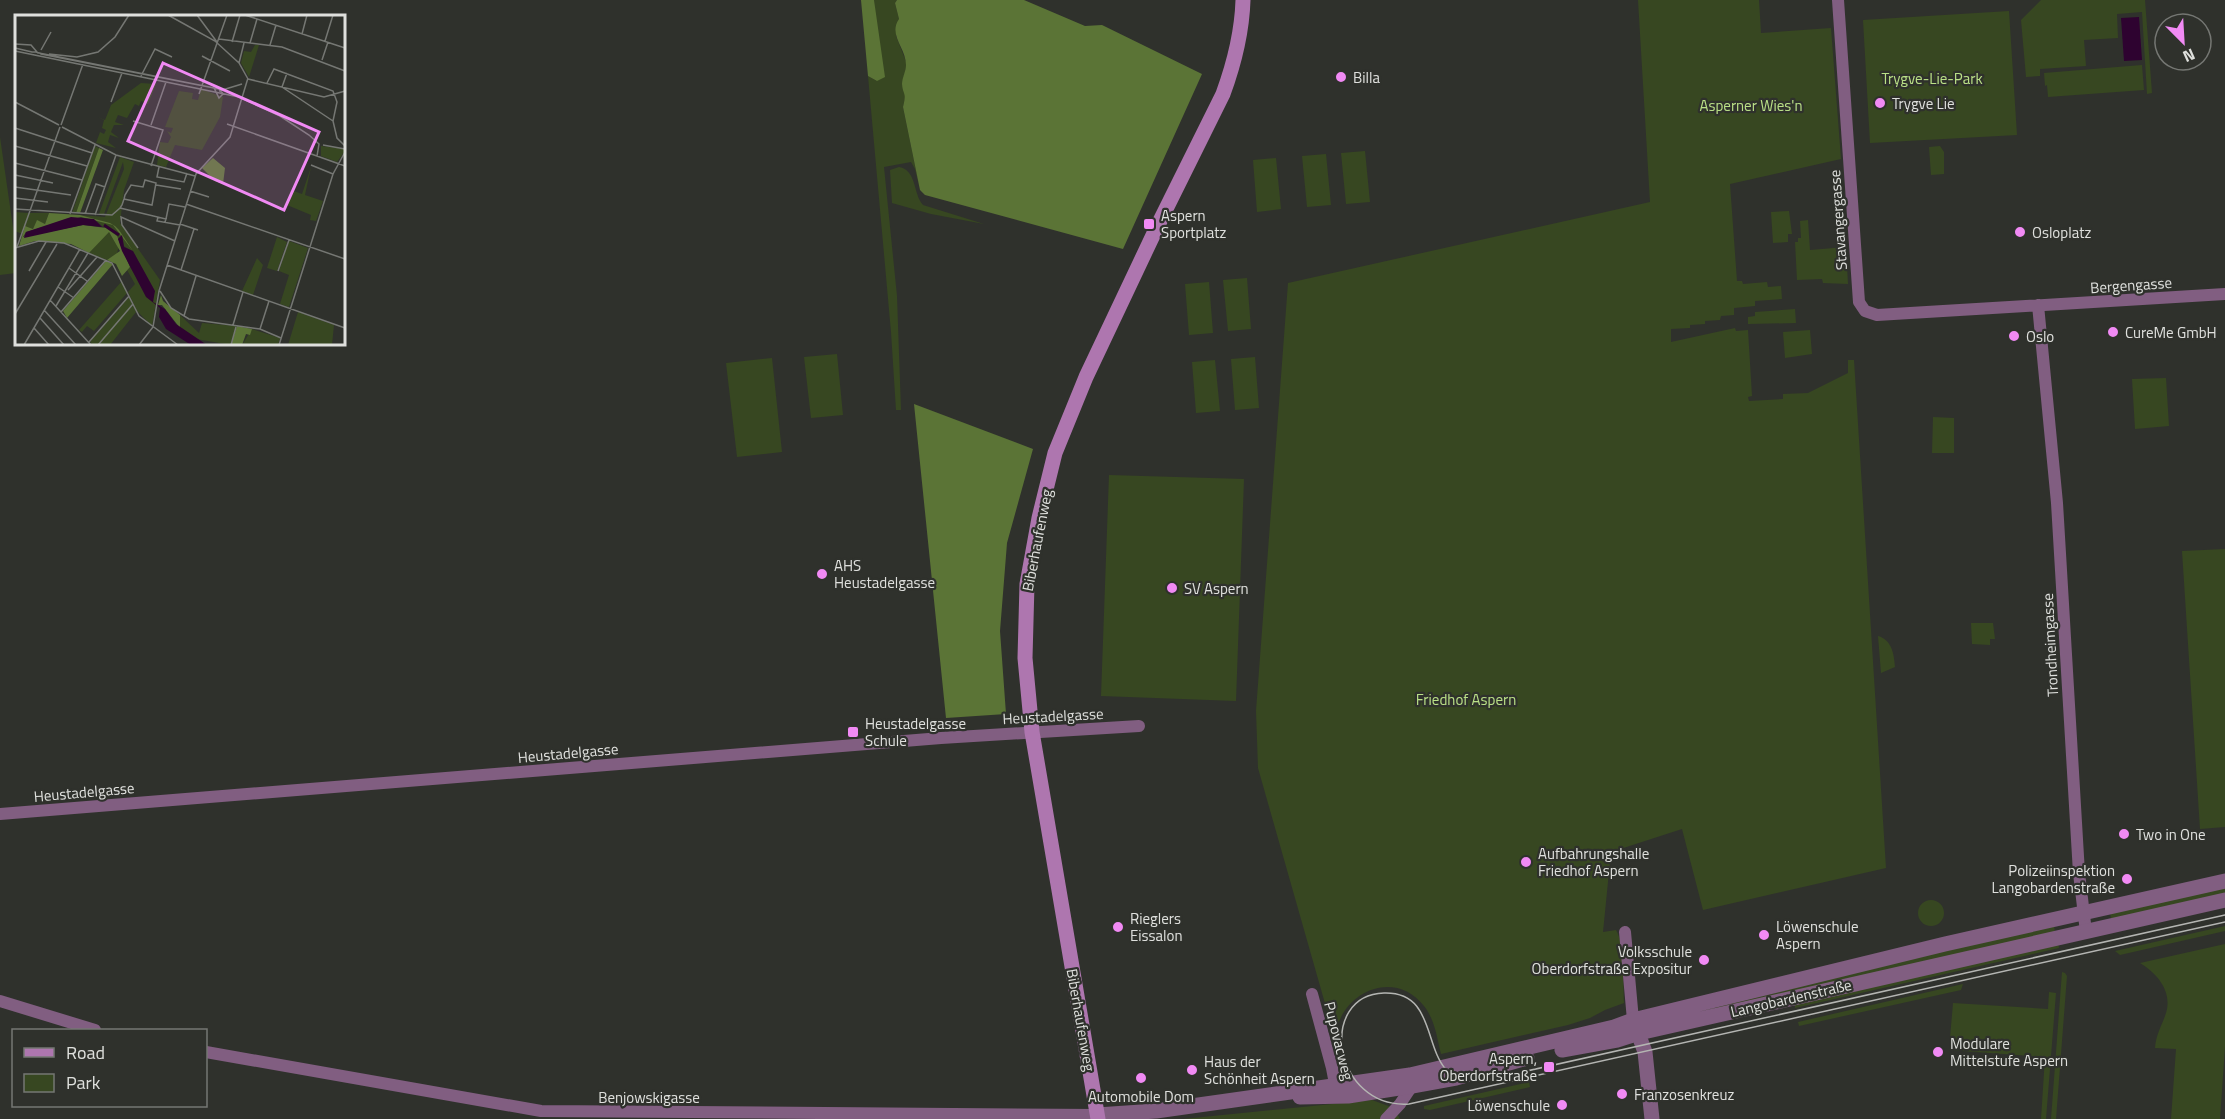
<svg xmlns="http://www.w3.org/2000/svg" width="2225" height="1119" font-family="'Titillium Web',sans-serif">
<rect width="100%" height="100%" fill="#2f312c"/>
<path fill="#374721" d="M874,0H897L895,3L899,19L896,36L907,64L902,84L906,95L903,107L920,190L915,169L911,162L884,167L897,296L901,410H896L891,332L868,76L877,81Z
M1638,0H1759L1761,33L1831,28L1841,159L1730,184L1737,281H1742L1743,284L1767,282L1768,287L1781,286L1782,299L1755,301V306L1734,308V315L1721,316L1720,320L1705,321V324L1690,325V328L1671,329V342L1735,328L1736,331L1748,330L1752,396L1748,397L1749,401L1783,399V394L1808,393L1848,373V360H1854L1886,868L1703,910L1682,829L1611,852L1603,932L1616,930C1625,944 1623,984 1624,1003L1605,1010L1590,1018L1568,1025L1441,1054C1437,1038 1435,1020 1424,1006C1397,971 1349,988 1337,1027L1332,1028L1258,768L1256,711L1288,283L1650,202Z
M2041,0H2145L2152,93L2147,94L2142,12L2117,14L2118,38L2084,40L2086,66L2040,69V76L2026,77L2021,20Z
M2009,11L2017,135L1870,143L1863,20Z
M2142,65L2144,90L2048,97L2047,85L2045,86L2044,73Z
M0,137L16,248V273L0,275Z
M1940,146L1944,152V174L1931,175L1929,147Z
M1365,151L1370,202L1346,204L1341,153Z
M1326,154L1331,205L1307,207L1302,156Z
M1276,158L1281,209L1257,212L1253,160Z
M899,167C917,170 913,194 923,205L984,224L931,214L892,203L890,170Z
M1789,211L1792,234H1788V242L1773,243L1771,212Z
M1808,220L1810,250L1846,247L1848,284L1823,283L1822,279L1797,280L1795,242H1798V238H1801L1800,221Z
M1247,278L1251,329L1228,331L1223,280Z
M1209,282L1213,333L1189,335L1185,284Z
M1795,309L1796,323L1748,324V317L1755,316V312Z
M1810,330L1812,354L1785,358L1783,332Z
M837,354L843,415L811,418L804,357Z
M1255,357L1259,408L1235,410L1231,359Z
M772,358L782,452L737,457L726,363Z
M1215,360L1220,411L1196,413L1192,362Z
M2166,378L2169,426L2135,429L2132,379Z
M1933,417L1954,418V453H1932Z
M1109,475L1244,479L1236,701L1101,696Z
M2225,549V827L2200,829L2182,551Z
M1971,623H1993L1995,639H1990V645L1972,644Z
M1878,636C1892,640 1894,654 1895,667L1881,673Z
M2225,885V895L2111,920L2110,911Z
M1918 913a13 13 0 1 1 26 0a13 13 0 1 1-26 0Z
M2054,925L2055,933L1679,1018L1677,1016L1775,993L1812,978Z
M2225,926V931L2120,955L2115,951Z
M2058,941L2059,948L1795,1008V1003Z
M2225,944V1047L2220,1119H2171L2176,1049L2155,1048C2156,1035 2161,1027 2165,1016C2174,993 2158,974 2140,963Z
M2062,972L2065,973L2067,976L2056,1119H2051Z
M1963,984L1961,990L1799,1026L1798,1022Z
M2049,992L2056,993L2046,1119H2041L2045,1057L1949,1050L1953,1003L2048,1009Z
M1529,1082L1530,1087L1430,1110L1424,1109V1106Z
M1372,1100L1394,1108L1400,1119H1183Z"/>
<path fill="#5b7436" d="M861,0H874L885,77L877,81L868,76Z
M897,0H1024L1085,26L1102,25L1202,74L1123,249L925,195L920,190L903,107C907,91 903,96 902,84C902,78 906,71 906,65C906,48 888,35 899,19L895,3Z
M914,404L1033,449L1007,543L1000,631L1006,714L946,718Z"/>
<path fill="#2e0330" d="M2139,17L2142,60L2124,61L2121,18Z"/>
<g fill="none" stroke-linecap="round" stroke-linejoin="round">
<path stroke="#815e81" stroke-width="12" d="M1838,0L1859,302L1865,311L1877,315L2225,294
M2038,305L2057,503L2079,873L2086,932
M0,814L941,738L1139,726
M1625,932L1633,1020
M1312,994L1332,1068L1337,1094
M0,1001L95,1030
M206,1052L541,1111L1097,1115
M1386,1119L1400,1104L1412,1086L1411,1079"/>
<path stroke="#815e81" stroke-width="15" d="M1635,1025L1645,1052L1652,1119
M1562,1050L1617,1040L1639,1033L2225,900
M1300,1097L1348,1096L1412,1086L1456,1078L1527,1058
M1097,1115L1156,1111L1410,1075L1614,1027L1633,1020L1945,944L2225,881"/>
<path stroke="#ae76af" stroke-width="15" d="M1098,1119L1032,732L1025,658L1027,584L1039,518L1055,453L1086,377L1156,229L1223,94C1234,64 1242,32 1243,0"/>
<path stroke="#b4b5b2" stroke-width="1.5" d="M2225,915L1482,1081C1411,1087 1450,991 1384,993C1317,995 1333,1109 1409,1104L2225,922"/>
</g>
<g fill="#f18af4" stroke="#2f312c" stroke-width="2">
<circle cx="1341" cy="77" r="6"/>
<circle cx="1880" cy="103" r="6"/>
<rect x="1143" y="218" width="12" height="12" rx="3"/>
<circle cx="2020" cy="232" r="6"/>
<circle cx="2113" cy="332" r="6"/>
<circle cx="2014" cy="336" r="6"/>
<circle cx="822" cy="574" r="6"/>
<circle cx="1172" cy="588" r="6"/>
<rect x="847" y="726" width="12" height="12" rx="3"/>
<circle cx="2124" cy="834" r="6"/>
<circle cx="1526" cy="862" r="6"/>
<circle cx="2127" cy="879" r="6"/>
<circle cx="1118" cy="927" r="6"/>
<circle cx="1764" cy="935" r="6"/>
<circle cx="1704" cy="960" r="6"/>
<circle cx="1938" cy="1052" r="6"/>
<rect x="1543" y="1061" width="12" height="12" rx="3"/>
<circle cx="1192" cy="1070" r="6"/>
<circle cx="1141" cy="1078" r="6"/>
<circle cx="1622" cy="1094" r="6"/>
<circle cx="1562" cy="1105" r="6"/>
</g>
<g text-anchor="middle" dominant-baseline="central" stroke-width="4.5" stroke-linejoin="round" paint-order="stroke">
<g font-size="15" fill="#dfe0dd" stroke="#2f312c" text-anchor="start">
<text x="1353" y="77">Billa</text>
<text x="1892" y="103">Trygve Lie</text>
<text x="1161" y="215">Aspern<tspan x="1161" dy="17">Sportplatz</tspan></text>
<text x="2032" y="232">Osloplatz</text>
<text x="2125" y="332">CureMe GmbH</text>
<text x="2026" y="336">Oslo</text>
<text x="834" y="565">AHS<tspan x="834" dy="17">Heustadelgasse</tspan></text>
<text x="1184" y="588">SV Aspern</text>
<text x="865" y="723">Heustadelgasse<tspan x="865" dy="17">Schule</tspan></text>
<text x="2136" y="834">Two in One</text>
<text x="1538" y="853">Aufbahrungshalle<tspan x="1538" dy="17">Friedhof Aspern</tspan></text>
<text x="2115" y="870" text-anchor="end">Polizeiinspektion<tspan x="2115" dy="17">Langobardenstraße</tspan></text>
<text x="1130" y="918">Rieglers<tspan x="1130" dy="17">Eissalon</tspan></text>
<text x="1776" y="926">Löwenschule<tspan x="1776" dy="17">Aspern</tspan></text>
<text x="1692" y="951" text-anchor="end">Volksschule<tspan x="1692" dy="17">Oberdorfstraße Expositur</tspan></text>
<text x="1950" y="1043">Modulare<tspan x="1950" dy="17">Mittelstufe Aspern</tspan></text>
<text x="1537" y="1058" text-anchor="end">Aspern,<tspan x="1537" dy="17">Oberdorfstraße</tspan></text>
<text x="1204" y="1061">Haus der<tspan x="1204" dy="17">Schönheit Aspern</tspan></text>
<text x="1634" y="1094">Franzosenkreuz</text>
<text x="1141" y="1096" text-anchor="middle">Automobile Dom</text>
<text x="1550" y="1105" text-anchor="end">Löwenschule</text>
</g>
<g font-size="15" fill="#bae087" stroke="#2f312c">
<text x="1932" y="78">Trygve-Lie-Park</text>
<text x="1751" y="105">Asperner Wies'n</text>
<text x="1466" y="699">Friedhof Aspern</text>
</g>
<g font-size="15" fill="#dfe0dd" stroke="#2f312c">
<text transform="translate(1838 220) rotate(-94)">Stavangergasse</text>
<text transform="translate(2131 285) rotate(-4)">Bergengasse</text>
<text transform="translate(1037 540) rotate(-79)">Biberhaufenweg</text>
<text transform="translate(2050 645) rotate(-93)">Trondheimgasse</text>
<text transform="translate(1053 716) rotate(-3)">Heustadelgasse</text>
<text transform="translate(568 753) rotate(-5)">Heustadelgasse</text>
<text transform="translate(84 792) rotate(-5)">Heustadelgasse</text>
<text transform="translate(1791 998) rotate(-13)">Langobardenstraße</text>
<text transform="translate(1081 1020) rotate(80)">Biberhaufenweg</text>
<text transform="translate(1339 1041) rotate(76)">Pupovacweg</text>
<text x="649" y="1097">Benjowskigasse</text>
</g>
</g>
<g transform="translate(15 15)">
<rect width="330" height="330" fill="#2f312c"/>
<path d="M240,30H244L234,62L226,48L229,36L236,37ZM126,68L141,69L133,89L126,86L124,91L120,89L112,103L103,100L100,107L109,110H99L96,117L104,123L95,120L93,127L101,133L81,128L85,117L89,119L91,115L87,113L89,105L83,102L90,105L96,90ZM186,74L208,82L205,102L187,135L160,130L151,152L142,150L145,127L153,128L156,122L152,116L156,118L158,113L150,112L164,76L178,78L177,84L183,85ZM80,131L84,133L61,198H57ZM306,131L330,134V136L322,147L306,141ZM105,142L119,147L109,175L105,208L145,265L137,311L122,296L113,277L120,269L112,255L115,252L138,287L139,276L118,237L109,231L107,220L103,224L80,205L91,207L65,200L90,202L109,154L108,147L89,199H84ZM296,152L290,180L308,186L301,206L295,205L296,200L272,190L276,175L287,179ZM0,197L13,198H34L30,209L22,206L18,214L10,211L7,219L0,216ZM93,216L104,230L102,239L92,245L74,238ZM262,222L272,227L262,256L252,253ZM274,226L293,233L274,292L265,289L274,260L264,256ZM242,243L248,250L238,280L227,276ZM107,266L112,278L79,316L72,311L67,317L64,315ZM114,282L121,297L95,330H78L75,327ZM283,297L319,310L317,330H273ZM165,300L184,318L187,308L222,311L216,330L181,324L165,313ZM237,314L265,323L263,330H227Z" fill="#374721"/>
<path d="M84,133L88,135L65,198H61ZM198,143L210,153L208,169L200,166L187,153ZM34,198L65,200L95,208L100,211L104,215L118,236L98,210L66,202L11,217L8,222L68,210L91,213L102,221L115,252L107,261L101,249L92,245L105,236L94,217L74,238L56,229L20,226L4,231L10,211L18,214L22,205L30,209ZM91,246L98,249L52,303L48,296ZM146,280L148,286L165,300V313L147,290H143ZM222,311L237,314L235,320L231,319L227,330H216Z" fill="#5b7436"/>
<path d="M56,202L79,204L87,212L68,210L9,223L11,217ZM107,220L109,232L118,236L140,276L138,287L150,294L161,309L192,330H176L151,314L144,302L145,293L131,282L107,236L103,224Z" fill="#2e0330"/>
<path fill="none" stroke="#2e0330" stroke-width="3" d="M89,210L104,220"/>
<path fill="none" stroke="#757773" stroke-width="1.5" d="M153,0L200,26L224,48L233,64M182,0L202,27M230,0L330,33M287,19L292,0M204,24L267,32L330,56M310,26L318,0M217,27L225,0M235,28L242,4M0,29L16,30L22,37L23,38H25L26,39L199,73L204,83L208,79L204,74L24,38L21,37H17L0,33M255,30L261,10M26,35L36,17M0,36L224,82L265,101L294,120L304,129L302,141M34,39L62,42L83,37L100,22L114,0M187,41L215,56M307,45L313,27M224,48L229,28M272,58L267,72L318,106M126,61L140,34L157,42M233,64L309,82L330,76M252,68L259,54L318,76L322,87L318,106L322,123L330,131M204,76L227,69M184,79L212,0M0,87L44,110M96,87L107,58M118,106L148,115L136,151M212,109L330,151M46,110L68,49M136,110L151,67M47,112L101,140L180,161M0,113L77,138M308,130L330,134M0,131L72,151M0,148L67,165M296,150L318,159M144,152L142,162L169,167L172,158M0,160L38,168M141,170L166,174M0,172L56,180M175,176L194,182M0,183L33,187M171,189L330,244M105,193L151,204L150,207M0,194L97,200L105,193L107,190L109,184L110,180L116,170L128,172L130,165L141,168L137,190L109,184M55,199L80,130M70,199L81,169L90,172M80,200L101,140M143,202L142,206L165,210M151,204L154,189L170,192M165,209L183,215M2,232L45,112M0,233L24,226L49,228L97,248L124,301L163,330M123,233L107,210L106,202L160,226M152,250L330,313M54,253L72,266M166,255L179,214M14,256L31,227M263,256L274,225M43,272L59,283M53,275L82,242M145,276L156,293L174,304L245,314L266,323M35,285L76,330M41,291L73,238M29,295L61,330M46,297L91,245M0,299L42,229M169,301L181,261M25,303L49,330M218,310L228,277M19,313L34,330M245,314L254,286M74,327L114,281M9,330L65,234M83,330L118,289M124,330L138,312L144,276L181,159L215,122L233,63M216,330L221,312M264,330L318,159L330,137"/>
<path fill="#f18af4" fill-opacity="0.15" stroke="#f18af4" stroke-width="3" d="M148,48L304,117L269,195L113,126Z"/>
<rect width="330" height="330" fill="none" stroke="#dfe0dd" stroke-width="3"/>
</g>
<rect x="12" y="1029" width="195" height="78" fill="#2f312c" stroke="#757773" stroke-width="1.5"/>
<rect x="24" y="1048" width="30" height="9" fill="#ae76af" stroke="#757773" stroke-width="1.5"/>
<text x="66" y="1059" font-size="18" fill="#dfe0dd">Road</text>
<rect x="24" y="1074" width="30" height="18" fill="#374721" stroke="#757773" stroke-width="1.5"/>
<text x="66" y="1089" font-size="18" fill="#dfe0dd">Park</text>
<g transform="translate(2183 42) rotate(156)"><circle r="28" fill="#2f312c" stroke="#757773" stroke-width="1.5"/>
<path d="M0-4.5L10 22L0 15L-10 22Z" fill="#f18af4"/>
<text y="-9" font-size="16" font-weight="bold" text-anchor="middle" fill="#dfe0dd">N</text>
</g>
</svg>
